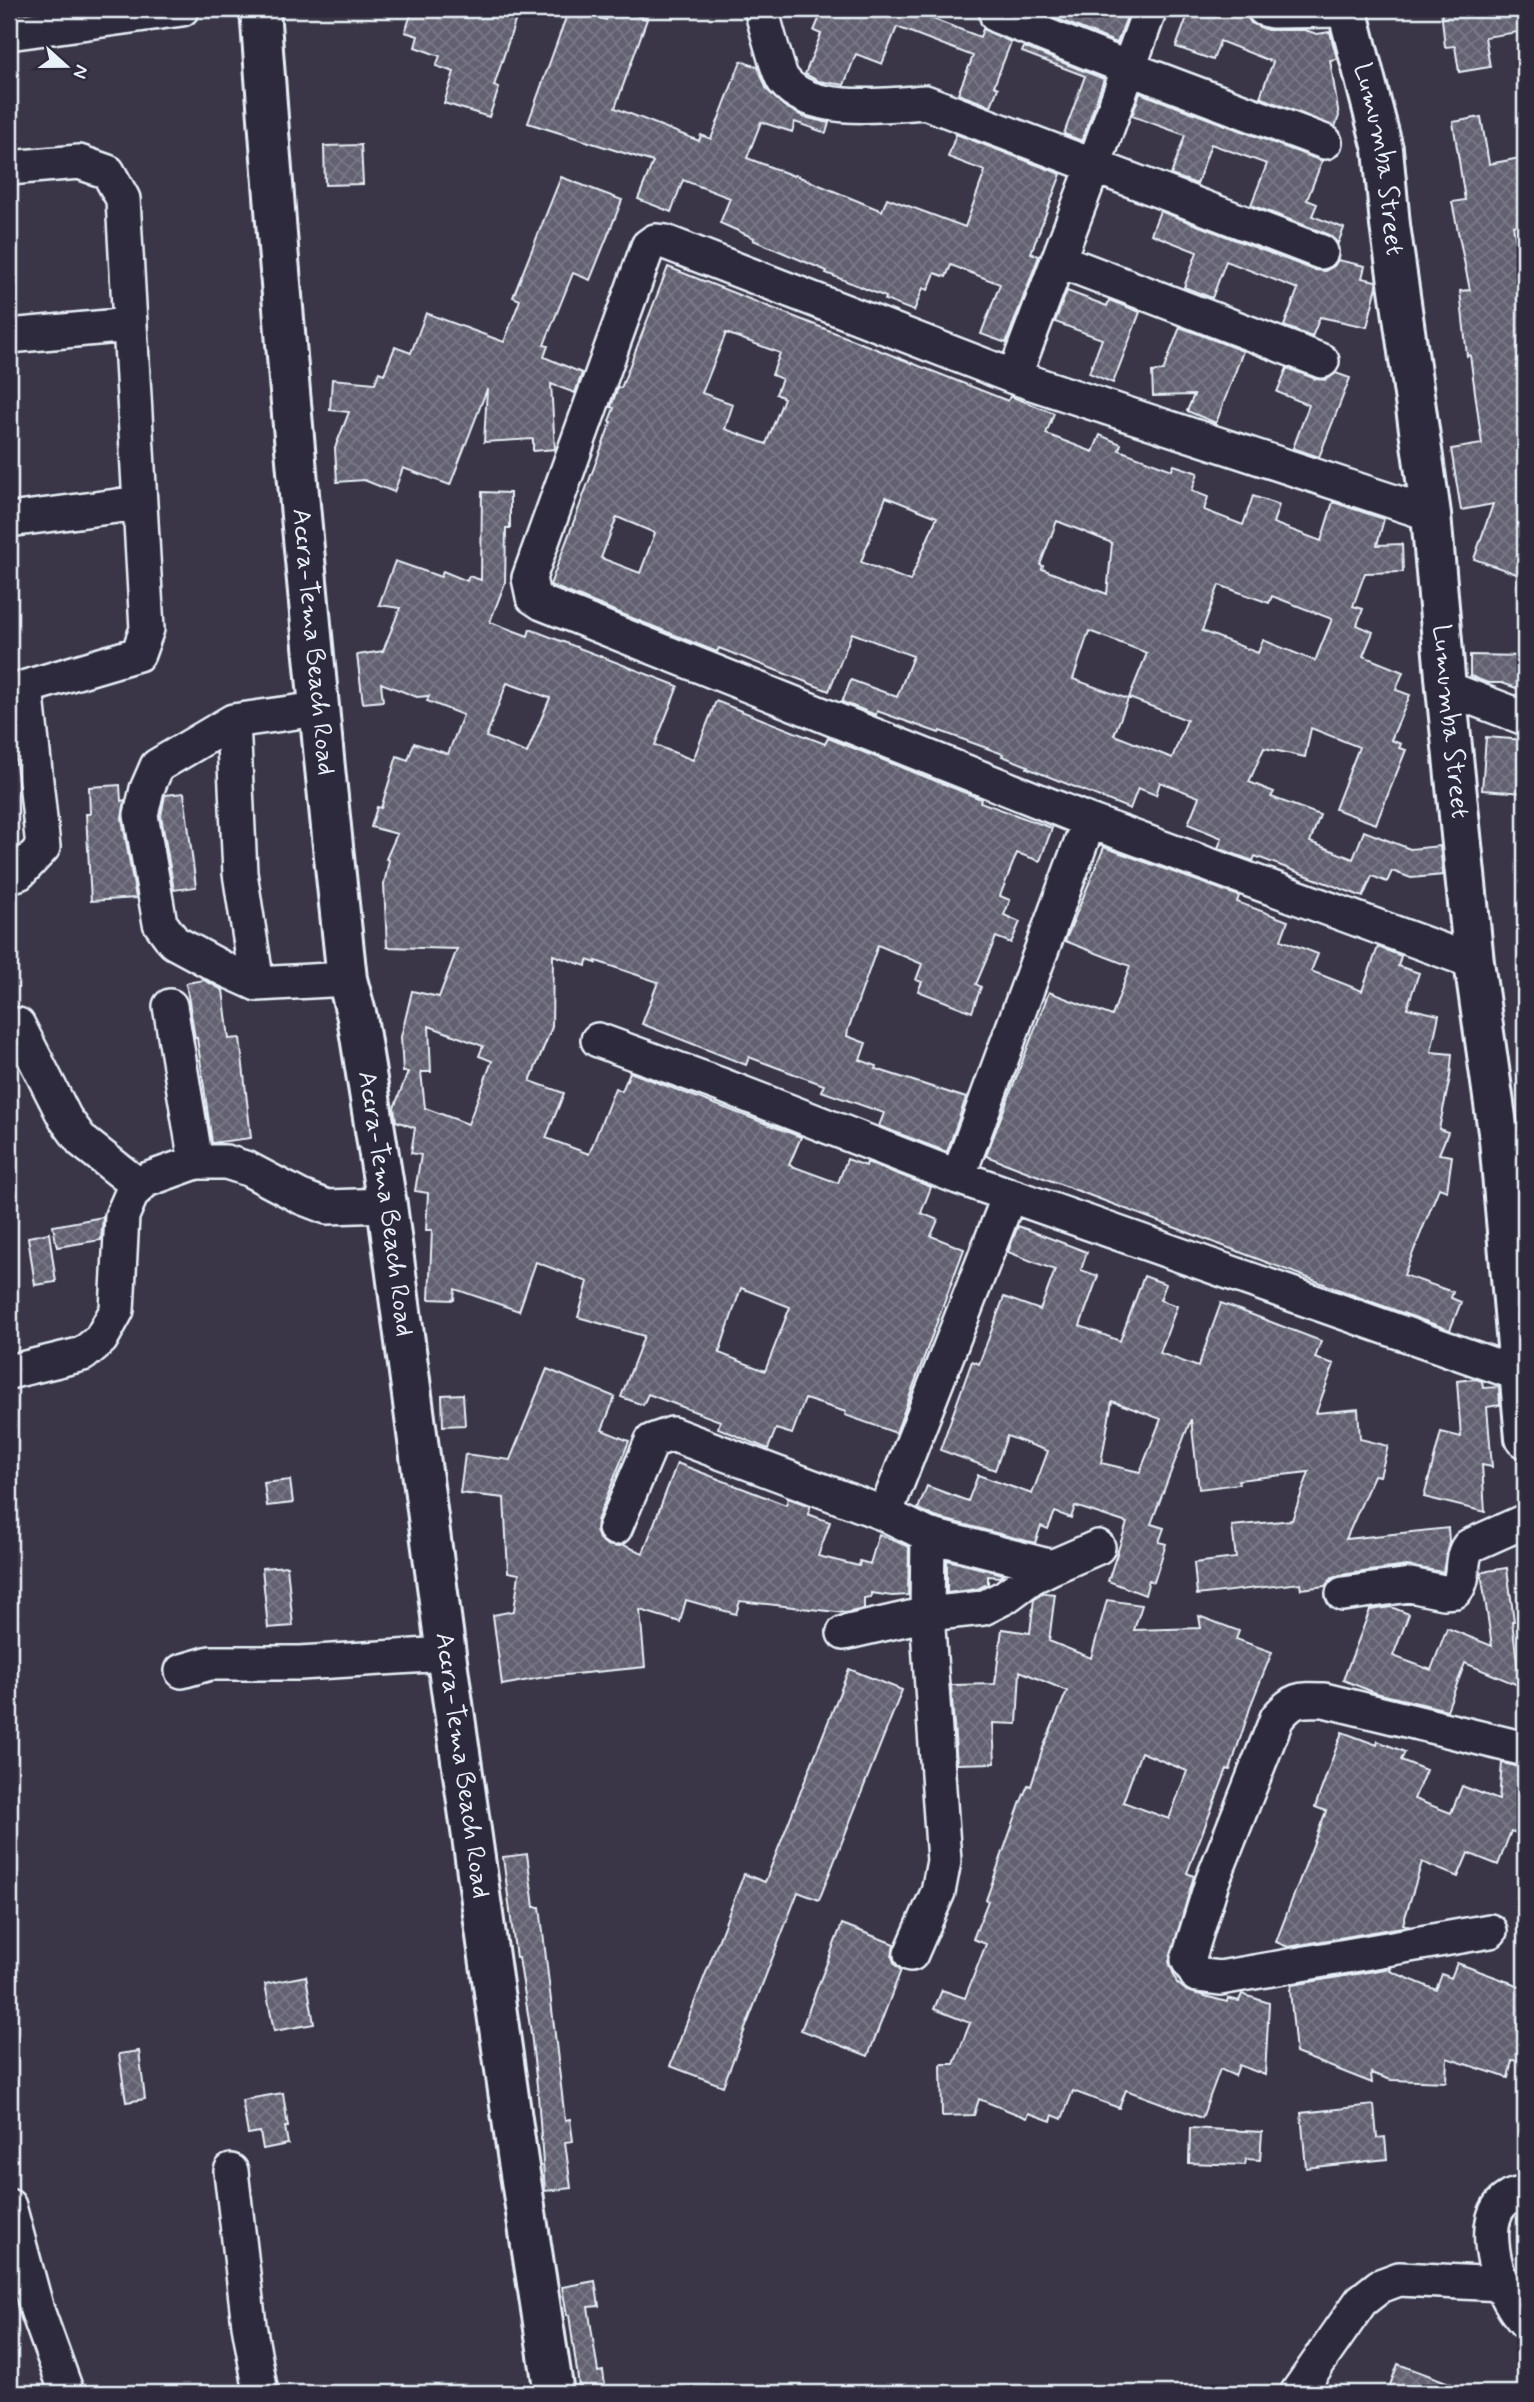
<svg xmlns="http://www.w3.org/2000/svg" width="1534" height="2402" font-family="Mynerve,sans-serif">
<defs>
<pattern id="building-cross-hatch" width="8" height="8" patternUnits="userSpaceOnUse" patternTransform="scale(1.75)"><rect width="8" height="8" fill="#636171"/><path d="M0 0l8 8M0 8l8-8" fill="none" stroke="#797886"/></pattern>
</defs>
<rect width="100%" height="100%" fill="#3a3648"/>
<filter id="ink" filterUnits="userSpaceOnUse"><feTurbulence type="fractalNoise" baseFrequency=".0143" numOctaves="2"/><feDisplacementMap in="SourceGraphic" scale="14" xChannelSelector="R" yChannelSelector="G"/><feConvolveMatrix kernelMatrix="1 2 1 2 8 2 1 2 1" color-interpolation-filters="sRGB"/></filter>
<g filter="url(#ink)">
<path fill="url(#building-cross-hatch)" stroke="#e8f1f8" stroke-width="2" fill-rule="evenodd" d="M413,9H519L494,86L499,88L489,117L444,103L454,72L436,66L440,56L415,47L418,36L405,32Z
M569,9L606,20L609,9H618L647,19L615,108L699,141L701,135L711,139L741,61L758,67L767,90L784,106L804,117L829,123L826,133L795,122L792,132L761,122L747,158L794,176L795,175L882,211L887,198L965,227L985,171L948,157L956,134L1061,174L1031,253L1039,256L1006,343L981,334L1000,284L951,265L946,277L935,273L928,290L923,288L914,311L885,300L886,297L826,273L827,271L753,240L754,238L720,223L730,198L683,180L671,212L638,199L653,162L528,123Z
M823,9H907L980,37L983,29L1011,42L994,86L998,88L991,106L958,94L973,56L897,27L882,64L856,54L844,85L818,81L807,75L805,74L821,34L814,31Z
M1039,9H1130L1117,43L1038,11Z
M1190,9H1224L1247,17L1251,23L1267,30H1305L1317,34L1330,32L1337,59L1330,60L1339,116L1335,127L1260,97L1273,62L1220,41L1213,60L1176,47Z
M1441,9H1525V31L1485,37L1490,67L1459,72L1455,46L1445,47Z
M1024,47L1104,79L1082,141L1064,134L1085,76L1022,52Z
M1140,93L1322,161L1307,200L1317,204L1312,216L1344,228L1338,243L1328,234L1251,205L1267,164L1211,144L1197,184L1171,175L1185,135L1132,116Z
M1481,117L1489,164L1525,157V223L1513,226L1525,291V577L1474,559L1493,504L1461,510L1451,449L1482,444L1470,355L1467,356L1460,291L1470,290L1452,202L1465,200L1453,122Z
M361,145L363,184L325,185L324,146Z
M561,177L622,200L590,280L573,273L544,345L548,346L544,357L582,373L575,393L551,384L555,449L533,451V439L484,442L487,389L450,485L403,468L394,492L364,480L337,482L335,448L349,412L330,410L332,379L375,383L379,372L384,374L395,347L411,353L426,313L504,342L520,300L513,297Z
M1160,211L1314,270L1325,271L1334,266L1338,260L1365,266L1362,278L1376,281L1377,286L1367,327L1320,317L1312,337L1284,326L1298,289L1226,261L1212,298L1184,287L1197,252L1151,234Z
M668,267L1008,401L1010,396L1054,413L1046,434L1093,452L1100,435L1121,444L1119,450L1172,470L1174,465L1198,473L1192,491L1208,497L1204,510L1243,525L1253,496L1279,505L1273,523L1321,541L1333,502L1384,519L1377,545L1402,544L1403,572L1365,573L1353,606L1363,609L1357,625L1373,632L1363,656L1403,672L1396,690L1410,695L1391,740L1401,744L1399,748L1406,750L1376,824L1335,809L1359,747L1311,728L1305,757L1264,748L1249,782L1274,792L1271,797L1320,815L1310,842L1353,859L1364,831L1410,849L1440,846L1443,875L1411,878L1392,871L1387,882L1372,876L1363,897L1255,856L1253,861L1218,848L1222,838L1188,824L1199,797L1160,782L1156,795L1138,788L1130,809L1027,768L1028,766L1002,756L1003,754L940,731L939,733L877,711L876,715L842,702L851,680L897,697L913,656L852,633L829,691L719,648L717,652L550,585L611,422L609,421L614,408L611,407L618,387L621,388ZM726,333L780,353L772,375L782,379L776,394L784,398L766,444L725,429L733,404L702,393ZM886,497L937,517L910,581L861,562ZM617,517L655,533L640,573L601,558ZM1057,521L1112,543L1107,594L1042,569L1043,566L1040,565ZM1219,585L1269,603L1272,596L1332,619L1315,661L1263,640L1258,653L1202,631ZM1089,631L1147,653L1129,698L1187,720L1172,758L1114,735L1128,699L1073,679Z
M1067,291L1107,306L1109,300L1140,312L1113,383L1089,373L1102,339L1055,322Z
M1180,327L1243,351L1216,423L1187,411L1194,395L1153,396L1152,372L1163,371Z
M1287,368L1316,379L1326,380L1336,373L1350,378L1319,457L1293,448L1309,405L1277,392Z
M482,492L510,493V528H506L505,583L490,622L528,636L530,629L678,686L655,745L693,760L716,701L825,744L828,738L981,799L980,802L1052,828L1040,861L1017,853L1000,896L1010,900L1004,915L1020,922L1011,943L996,937L976,984L981,987L972,1012L918,991L922,982L916,980L922,964L878,945L848,1030L847,1036L866,1043L860,1060L877,1066L876,1069L966,1098L947,1152L879,1126L884,1113L821,1091L824,1085L749,1057L746,1065L642,1024L658,982L596,961V963L587,960L586,966L553,955L552,1027L530,1081L564,1093L546,1138L589,1154L615,1088L622,1091L630,1072L801,1137L789,1165L838,1183L847,1159L866,1166L867,1162L931,1187L921,1213L938,1220L931,1236L964,1249L896,1433L845,1415L846,1412L805,1399L792,1434L776,1429L768,1449L718,1428L720,1421L648,1394L643,1405L621,1397L644,1336L578,1317L588,1282L536,1262L519,1311L455,1289L454,1300L429,1299L432,1230H426L428,1193L415,1191L421,1155L411,1153L415,1128L396,1121L394,1108L408,1072H403L401,1037L412,991L439,997L457,949L387,947L384,884L389,860L386,859L397,834L371,827L377,807L381,808L397,756L408,760L414,743L448,754L463,715L427,701L429,696L417,697L381,683L383,701L363,703L357,655L383,651L400,608L379,605L395,561L441,577L443,571L467,581L469,576L481,580ZM507,683L550,698L527,753L486,737ZM429,1026L483,1046L479,1056L492,1061L468,1124L425,1108L421,1072H431ZM741,1288L790,1307L765,1371L719,1353Z
M1470,655L1525,656V691L1502,683H1488L1470,676Z
M1486,737L1525,740V793L1482,790Z
M120,785L121,801L125,800L122,818L136,898L91,901L86,814H90L89,787Z
M184,793L196,887L174,890L161,816L165,795Z
M1104,847L1239,896L1237,902L1288,921L1281,940L1318,954L1311,971L1362,991L1378,947L1401,956L1398,966L1419,973L1407,1008L1439,1015L1431,1052L1452,1054L1450,1077L1439,1129L1448,1132L1439,1154L1452,1156L1447,1191L1439,1188L1404,1275L1453,1292L1451,1298L1461,1302L1450,1330L1361,1298L986,1156L1049,992L1112,1016L1130,966L1065,941Z
M204,980L223,990L229,1039L240,1038L251,1138L212,1143L197,1038H195L186,983Z
M103,1217L101,1240L57,1247L53,1226Z
M1018,1226L1087,1252L1081,1270L1098,1276L1080,1326L1120,1341L1144,1276L1166,1284L1160,1300L1177,1306L1160,1353L1198,1367L1221,1303L1321,1341L1315,1358L1334,1364L1316,1413L1358,1409L1360,1439L1388,1446L1380,1476L1374,1475L1346,1539L1448,1528L1449,1541L1443,1572L1407,1566L1340,1575L1332,1578L1325,1586L1301,1589L1300,1583L1197,1595L1194,1563L1236,1558L1232,1526L1292,1520L1309,1472L1238,1480L1239,1484L1199,1489L1191,1419L1151,1524L1164,1528L1159,1542L1166,1544L1154,1582L1149,1580L1145,1595L1108,1581L1127,1523L1075,1506L1071,1518L1055,1512L1048,1529L1041,1526L1035,1543L935,1517L918,1509L927,1486L968,1501L978,1475L1032,1494L1048,1451L1007,1436L995,1470L940,1450L972,1361L979,1364L1004,1297L1040,1310L1055,1270L1008,1252ZM1112,1401L1161,1419L1140,1472L1101,1463Z
M49,1233L56,1282L35,1285L28,1237Z
M547,1369L615,1397L602,1430L629,1441L597,1521L596,1530L599,1539L607,1545L617,1547L623,1545L643,1553L677,1463L786,1505L788,1498L810,1506L808,1514L830,1522L818,1556L859,1566L860,1561L870,1564L879,1534L909,1547L908,1595L892,1596L871,1593V1597L864,1598V1609L845,1613L740,1601L736,1614L686,1600L680,1622L640,1610L645,1667L545,1677L502,1685L493,1615L514,1611L519,1574L508,1572L504,1498L460,1493L465,1454L510,1460Z
M1476,1379L1482,1381L1483,1388L1499,1387L1500,1405L1487,1407L1492,1467L1482,1465L1485,1512L1424,1497L1441,1432L1461,1437L1457,1381Z
M463,1394L465,1425L443,1426L442,1395Z
M290,1480L293,1503L267,1506L264,1483Z
M947,1560L1003,1574L1000,1577L988,1576V1584L977,1589L947,1593Z
M287,1566L293,1626L268,1628L262,1568Z
M1507,1568L1514,1621H1512L1520,1686L1465,1663L1447,1710L1376,1693L1343,1680L1370,1610L1391,1607L1409,1614L1393,1656L1431,1670L1447,1628L1492,1646L1481,1572Z
M1043,1593L1055,1594L1049,1641L1091,1658L1107,1600L1142,1605L1134,1630L1201,1628L1199,1616L1239,1631L1236,1639L1272,1652L1252,1702L1230,1770L1227,1769L1187,1873L1194,1876L1169,1962L1177,1983L1187,1991L1227,2002L1228,1998L1239,2001L1242,1994L1269,2003L1265,2075L1239,2065L1235,2076L1220,2069L1202,2118L1126,2090L1119,2108L1073,2091L1062,2119L1053,2115L1051,2121L1029,2113L1027,2118L979,2099L974,2115L942,2116L941,2064H954L970,2023L934,2009L942,1990L965,1998L986,1944L973,1939L988,1901L986,1900L1020,1804L1028,1785L1031,1786L1043,1748L1067,1691L1020,1671L1017,1724L993,1723L995,1763L957,1764L951,1685L995,1684L1002,1629L1030,1633L1034,1599ZM1141,1752L1187,1771L1169,1819L1123,1802Z
M849,1669L902,1690L819,1900L798,1892L723,2086L670,2066L744,1874L765,1882Z
M1342,1732L1377,1745L1378,1741L1405,1752L1401,1760L1426,1770L1414,1799L1451,1813L1462,1786L1499,1800L1502,1763L1525,1768V1814L1519,1834L1511,1831L1498,1865L1468,1853L1458,1877L1422,1862L1403,1924L1408,1926L1288,1947L1276,1942L1326,1811L1315,1807Z
M527,1854L534,1907H540L565,2120L570,2119L573,2141L565,2142L571,2188L545,2191L538,2095L531,2033L519,1958H516L503,1857Z
M842,1924L894,1944L892,1957L895,1965L901,1970L868,2056L801,2030Z
M1457,1963L1525,1988V2061L1512,2060L1508,2078L1447,2058L1446,2082L1391,2080L1371,2073L1372,2083L1296,2053L1290,1990L1292,1985L1391,1968L1390,1971L1436,1990L1442,1974L1451,1978Z
M306,1976L314,2024L274,2031L265,1984Z
M139,2051L145,2099L126,2102L119,2054Z
M283,2093L288,2127H285L288,2144L263,2149L260,2132L248,2134L242,2100Z
M1374,2105L1377,2138L1385,2137L1387,2159L1306,2168L1301,2113Z
M1190,2128L1262,2132L1260,2160L1246,2159L1245,2165L1189,2163Z
M595,2281L599,2306L588,2307L598,2372L603,2371L606,2393H580L569,2315H567L562,2287Z
M1398,2364L1471,2391V2393H1387Z"/>
<g fill="none" stroke-linecap="round" stroke-linejoin="round">
<defs>
<path id="minor" d="M761,9C765,22 778,74 784,81C811,115 887,105 925,102L1321,252
M1264,9L1272,11L1348,10
M997,16L1128,68L1325,142
M9,33L182,9
M9,168L79,162L108,172L123,199L147,629L138,654L26,687L43,847L19,873L9,876
M1058,260L1322,361
M9,336L130,325
M1014,377L1094,165L1150,9
M1431,514L1014,377L665,242L655,241L648,246L529,578L533,597L542,603L1089,821L1474,962
M9,520L140,503
M1446,688L1525,718
M318,709L233,721L240,873L257,984L347,979
M233,721L157,766L147,789L141,815L160,923L174,942L226,970L257,984
M170,1006L196,1162
M18,1025L65,1118L82,1141L139,1186
M598,1040L721,1085L958,1177L1089,821
M1499,1139L1525,1143
M958,1177L1519,1374
M9,1372L83,1354L101,1339L117,1310L122,1216L132,1193L146,1180L196,1162H226L248,1169L301,1197L327,1207L387,1205
M885,1514L1009,1196
M615,1528L652,1441L672,1434L885,1514L928,1535L1052,1567L1098,1547
M1343,1594L1410,1585L1443,1592L1455,1591C1467,1578 1458,1560 1469,1546L1525,1521
M844,1633L927,1614L983,1608L1005,1597L1032,1577L1052,1567
M182,1671L210,1663H300L446,1654
M1490,1931L1220,1978L1197,1975L1188,1960L1212,1882L1277,1718C1293,1699 1298,1699 1324,1700L1525,1749
M911,1954L938,1892L944,1861L927,1614L928,1535
M231,2171L249,2325L261,2393
M1525,2194C1520,2195 1513,2195 1509,2198C1477,2215 1496,2280 1512,2304C1515,2311 1521,2316 1525,2322
M9,2206L37,2310L67,2393
M1297,2393L1361,2301L1380,2286L1399,2279L1503,2284"/>
<g id="major">
<path id="s1" d="M260,9C283,333 312,656 347,979L357,1017L387,1205L446,1654L518,2161L554,2393"/>
<path id="s2" d="M1347,9L1383,149L1390,225L1431,514L1446,688L1474,962L1499,1139L1525,1438"/>
</g>
</defs>
<use href="#minor" stroke="#e8f1f8" stroke-width="38"/>
<use href="#major" stroke="#e8f1f8" stroke-width="44"/>
<use href="#minor" stroke="#2f2a3d" stroke-width="33"/>
<use href="#major" stroke="#2f2a3d" stroke-width="38"/>
</g>
</g>
<g text-anchor="middle" dominant-baseline="central" stroke-width="5" stroke-linejoin="round" paint-order="stroke">
<g font-size="26" fill="#e8f1f8" stroke="#2f2a3d">
<text stroke="none"><textPath href="#s2" startOffset="154">Lumumba Street</textPath></text>
<text stroke="none"><textPath href="#s1" startOffset="635">Accra-Tema Beach Road</textPath></text>
<text stroke="none"><textPath href="#s2" startOffset="721">Lumumba Street</textPath></text>
<text stroke="none"><textPath href="#s1" startOffset="1202">Accra-Tema Beach Road</textPath></text>
<text stroke="none"><textPath href="#s1" startOffset="1769">Accra-Tema Beach Road</textPath></text>
</g>
</g>
<rect width="1534" height="2402" fill="none" stroke="#2f2a3d" stroke-width="35"/>
<rect x="18" y="18" width="1499" height="2367" fill="none" stroke="#e8f1f8" stroke-width="2.5" filter="url(#ink)"/>
<g transform="translate(66 66) rotate(111)" stroke="#2f2a3d" stroke-width="5" paint-order="stroke">
<path d="M0-5L12 26L0 18L-12 26Z" fill="#e8f1f8"/>
<text y="-10" font-size="19" font-weight="bold" text-anchor="middle" fill="#e8f1f8">N</text>
</g>
</svg>
